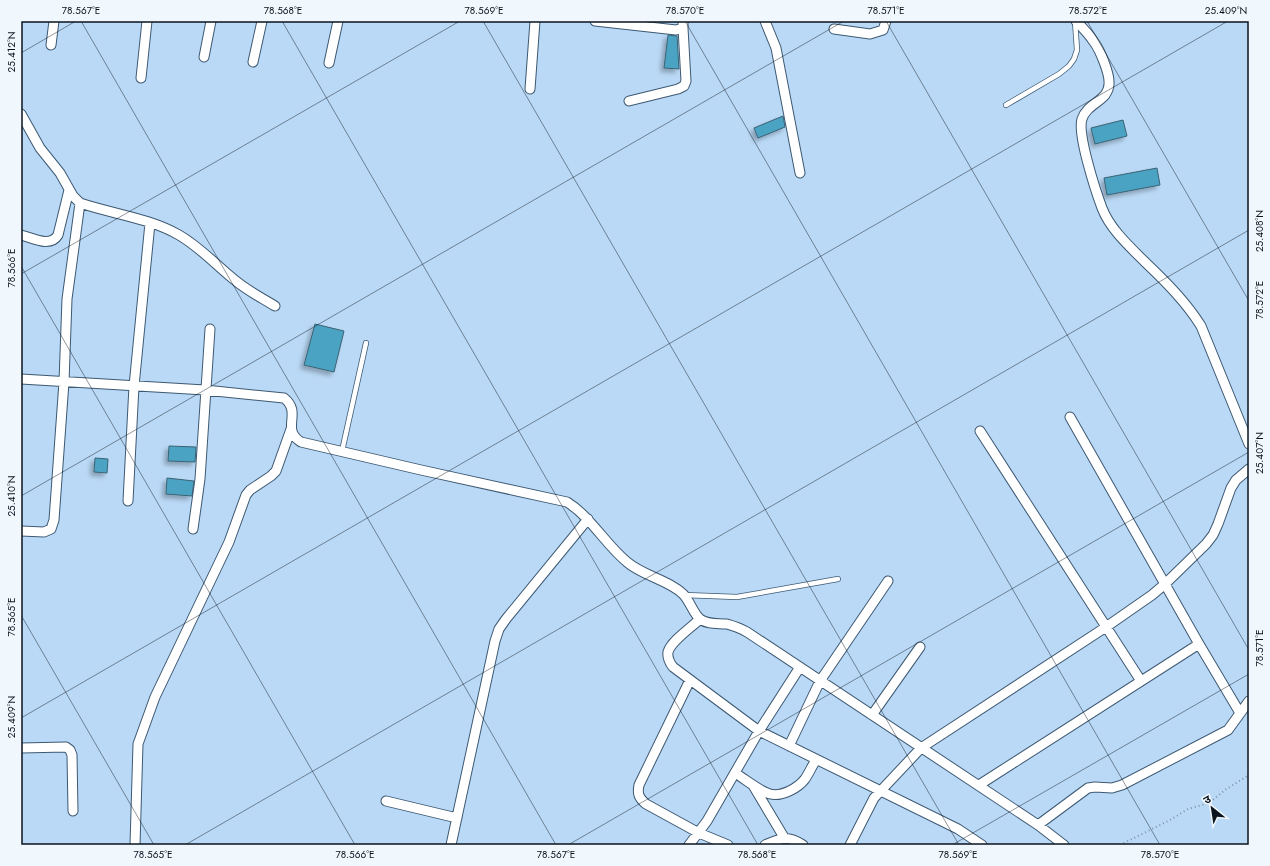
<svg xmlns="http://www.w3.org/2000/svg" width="1270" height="866" font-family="Jost,'Noto Sans Devanagari',sans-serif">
<defs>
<filter id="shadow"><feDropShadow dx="-3.5" dy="3.5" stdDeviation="2" flood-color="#0004"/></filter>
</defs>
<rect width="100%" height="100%" fill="#bad9f6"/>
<path fill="#4ba3c4" stroke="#3a6273" filter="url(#shadow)" d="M668,35L677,36L679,69L664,68Z
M783,116L785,127L758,138L754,128Z
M1123,120L1127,136L1095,144L1091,128Z
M1157,168L1160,185L1107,195L1104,178Z
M315,324L344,331L334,372L304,365Z
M169,446L196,447L195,462L168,461Z
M95,458L108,459L107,473L94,472Z
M167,478L194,481L192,496L166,494Z"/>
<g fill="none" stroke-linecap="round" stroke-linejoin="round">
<defs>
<path id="service" d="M1006,105L1059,74L1069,66L1074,59L1077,50L1075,21
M342,451L366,343
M684,595L737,597L838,579"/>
<path id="minor" d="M595,21L676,30L683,28V21
M765,21L776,48L800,173
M1076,21C1083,28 1089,34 1094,42C1100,50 1110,74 1109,84C1109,89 1107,92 1105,95C1097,104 1086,107 1082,119C1077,134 1096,192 1102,208C1110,229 1129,246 1145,262C1166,282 1186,302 1201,326L1249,444
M834,29L870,34L883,30L886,21
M51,45L54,21
M204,57L211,21
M253,62L262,21
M329,63L338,21
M141,78L147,21
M530,89L535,21
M629,101L678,89L684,86L686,81L683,28
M21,114L40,148L60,173L73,196L80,203C113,214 149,218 179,235C200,247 217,266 236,281C248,291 262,298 275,306
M21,235C33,238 50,248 58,235L69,190
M21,379L205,390L284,398C303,413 280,429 301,442L421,470L567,502C591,517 605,544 627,562C643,576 669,580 683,594C690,601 693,613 700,619C708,625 718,623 727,624C734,626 740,628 747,632L1038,825L1064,845
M1070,417L1199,644L1240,713
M980,431L1141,681
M128,501L134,386L150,223
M193,529L200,479L210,329
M21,531L44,532L51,529L54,520L64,382L67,299L80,203
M700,619C692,627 671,641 668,652C667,658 670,663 673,667L759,731L958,829L982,845
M690,680L639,785C637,794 639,798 646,804L699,833L728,845
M872,715L920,647
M789,746L820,681L888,581
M21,748L66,747L70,750L72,755L73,811
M735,773C745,779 759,791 770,794C782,797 798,788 805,779C809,773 812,766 816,760
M979,785L1199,644
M754,787L785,839
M386,801L457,818
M1038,825L1088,788L1095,787L1112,788L1122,785L1228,730L1249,701
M135,845L138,744L155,697L229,542L246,495L250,490L271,476L276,471L291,429
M451,845L495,641L499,629L506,619L588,519
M689,845L707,821L759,731L800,667
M765,845C782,838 787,835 803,845
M850,845L874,798L921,748L1106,627L1152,595L1165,584L1206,544L1213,535L1218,524L1231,488L1236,480L1249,469"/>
</defs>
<use href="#service" stroke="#3d5972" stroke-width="6"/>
<use href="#minor" stroke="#3d5972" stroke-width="11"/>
<path stroke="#7d95ab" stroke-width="2" stroke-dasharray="1 3" stroke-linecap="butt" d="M1120,845L1170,820L1188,809L1209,803L1225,790L1249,775"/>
<use href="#service" stroke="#fff" stroke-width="4.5"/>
<use href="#minor" stroke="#fff" stroke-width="9"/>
</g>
<path fill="none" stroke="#0a151f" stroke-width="1" stroke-opacity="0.45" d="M81,21L556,845M282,21L758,845M483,21L959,845M685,21L1160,845M886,21L1249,650M1087,21L1249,301M21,53L76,21M21,266L355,845M21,274L460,21M21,496L844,21M21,615L154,845M21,718L1228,21M185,845L1249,230M568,845L1249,452M952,845L1249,674"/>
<rect width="1270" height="866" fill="none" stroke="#f0f7fd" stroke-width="44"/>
<g transform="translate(1212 808) rotate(330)" stroke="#f0f7fd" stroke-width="3" paint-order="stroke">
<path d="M0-3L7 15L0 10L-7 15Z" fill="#0a151f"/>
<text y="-6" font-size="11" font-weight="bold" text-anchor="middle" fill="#0a151f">उ</text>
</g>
<rect x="22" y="22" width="1226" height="822" fill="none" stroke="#0a151f" stroke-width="1.5"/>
<g font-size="10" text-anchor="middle" fill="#0a151f">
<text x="81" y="14">78.567°E</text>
<text x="283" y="14">78.568°E</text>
<text x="484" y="14">78.569°E</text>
<text x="685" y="14">78.570°E</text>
<text x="886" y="14">78.571°E</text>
<text x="1088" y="14">78.572°E</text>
<text x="1226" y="14">25.409°N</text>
<text transform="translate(11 52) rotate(-90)" y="4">25.412°N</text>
<text transform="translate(1259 231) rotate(-90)" y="4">25.408°N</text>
<text transform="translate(11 268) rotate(-90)" y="4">78.566°E</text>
<text transform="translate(1259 300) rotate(-90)" y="4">78.572°E</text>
<text transform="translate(1259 453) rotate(-90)" y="4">25.407°N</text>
<text transform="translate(11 496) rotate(-90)" y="4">25.410°N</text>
<text transform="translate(11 617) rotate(-90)" y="4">78.565°E</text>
<text transform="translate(1259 648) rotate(-90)" y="4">78.571°E</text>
<text transform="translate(11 717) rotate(-90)" y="4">25.409°N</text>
<text x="153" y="858">78.565°E</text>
<text x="355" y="858">78.566°E</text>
<text x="556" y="858">78.567°E</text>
<text x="757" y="858">78.568°E</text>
<text x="958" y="858">78.569°E</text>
<text x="1160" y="858">78.570°E</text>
</g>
</svg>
